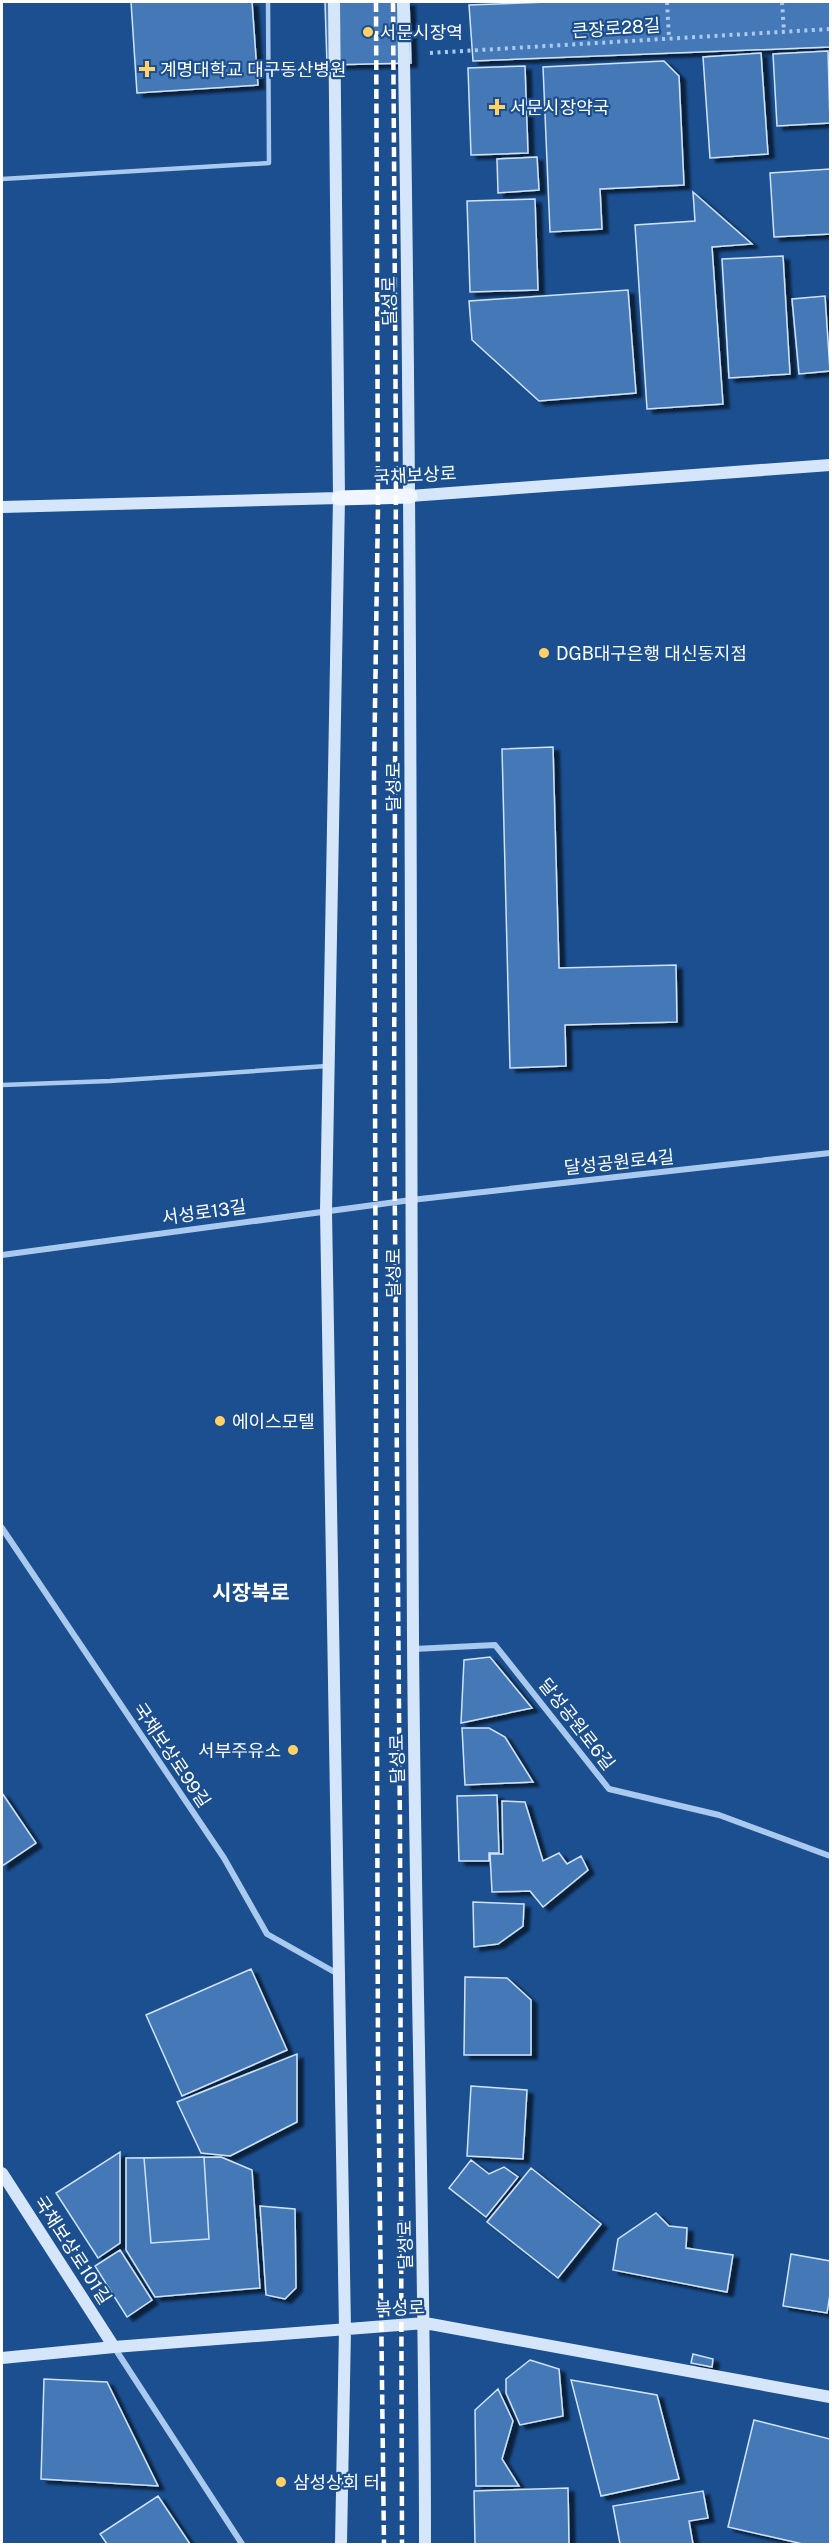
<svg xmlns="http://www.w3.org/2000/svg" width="832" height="2546" font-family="'Public Sans','Noto Sans KR',sans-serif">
<defs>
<filter id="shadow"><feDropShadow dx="6" dy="4" stdDeviation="1.5" flood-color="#0009"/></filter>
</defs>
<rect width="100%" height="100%" fill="#1b4f8f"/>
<path fill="#4478b7" stroke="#cfe3fa" stroke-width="1.5" filter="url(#shadow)" d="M131,2H252L258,85L137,93Z
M325,2H409L411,63L327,65Z
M548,2H830V47L473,61L469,5Z
M828,51L830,123L777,126L773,54Z
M761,53L768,154L710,158L703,57Z
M664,61L679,76L684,185L600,189L602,229L550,232L543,67Z
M525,66L528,153L471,155L468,68Z
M537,157L539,190L498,193L497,159Z
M830,169V234L774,237L770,173Z
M693,192L752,244L712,247L723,404L647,409L635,225L695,221Z
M535,199L538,290L470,292L467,201Z
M783,256L790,374L729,378L722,259Z
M628,290L636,393L539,401L472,340L469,301Z
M825,296L830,371L799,374L792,299Z
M553,747L559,968L676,965L677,1022L565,1025L566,1066L510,1068L502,749Z
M490,1657L532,1708L461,1723L464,1660Z
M462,1728H489L505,1737L533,1782L465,1785Z
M2,1793L36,1843L2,1866Z
M497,1795L499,1853H489V1861H459L457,1796Z
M502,1801L525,1802L543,1861L559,1853L567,1864L581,1856L588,1870L543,1907L530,1891L492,1892L490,1854H503Z
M473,1902L524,1904L523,1926L498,1944L474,1947Z
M251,1969L287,2050L182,2096L146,2015Z
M465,1977L507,1978L531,2000V2055H464Z
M297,2054V2122L230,2156L201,2153L177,2102Z
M471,2086L527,2090L523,2159L467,2156Z
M120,2152V2243L98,2258L56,2193Z
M204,2157L209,2239L151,2243L144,2158Z
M221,2157L252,2170L260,2288L155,2297L126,2250V2158Z
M471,2160L489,2174L504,2167L518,2177L486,2217L449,2188Z
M531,2168L601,2224L558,2278L487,2222Z
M260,2206L295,2209L296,2288L285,2299L266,2295Z
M656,2213L669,2226L687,2228L686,2248L733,2255L727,2292L613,2270L618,2239Z
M120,2250L152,2300L127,2317L95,2266Z
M791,2254L830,2261V2294L827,2313L783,2306Z
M693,2354L713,2359L712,2367L691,2363Z
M530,2360L559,2369L563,2416L520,2425L506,2393V2379Z
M44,2379L107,2382L158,2486L41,2479Z
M571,2380L657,2395L679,2479L601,2496Z
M498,2389L513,2421L502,2459L519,2486H476L475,2410Z
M754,2420L830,2439V2544H803L728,2527Z
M568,2488L569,2544H475L474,2491Z
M703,2491L708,2518L689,2521L693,2544H620L613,2506Z
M158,2496L190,2544H107L100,2534Z"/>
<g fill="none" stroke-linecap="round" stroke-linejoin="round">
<path stroke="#a9c9ee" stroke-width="4" stroke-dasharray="3 4.5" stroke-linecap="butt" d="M667,2L669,38
M782,2L784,32
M430,53L830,29"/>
<path stroke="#a9c9ee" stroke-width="4.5" d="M2,179L269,163L268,2
M2,1085L110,1081L327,1066"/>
<path stroke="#a9c9ee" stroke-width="6" d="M2,1255L411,1200L830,1153
M2,1528L224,1858L267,1934L338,1974
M414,1649L495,1645L609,1789L719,1815L830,1856
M114,2347L242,2544"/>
<path stroke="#d6e6fa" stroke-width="12" d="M334,2L339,498L326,1211L345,2329L341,2544
M403,2C413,547 410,1092 413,1637C415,1940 425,2242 425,2544
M410,496L830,465
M2,507L339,498
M2,2173L114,2347
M2,2358L114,2347L425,2323L830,2397"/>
<path stroke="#f0f6ff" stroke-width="15" d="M339,498L410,496"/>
<path stroke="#fff" stroke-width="4.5" stroke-dasharray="10 4.5" stroke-linecap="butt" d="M376,2L378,506L374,774L378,2058L384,2544
M393,2L396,460L394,1106L400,1830L402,2544"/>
</g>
<g fill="#ffd166" stroke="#1b4f8f" stroke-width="2">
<circle cx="368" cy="32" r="6"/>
<path d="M144 60h6v6h6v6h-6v6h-6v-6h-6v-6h6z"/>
<path d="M494 98h6v6h6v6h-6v6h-6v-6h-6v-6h6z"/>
<circle cx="544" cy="653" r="6"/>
<circle cx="220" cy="1421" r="6"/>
<circle cx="293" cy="1750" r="6"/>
<circle cx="281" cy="2482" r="6"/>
</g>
<g text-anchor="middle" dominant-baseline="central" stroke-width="4.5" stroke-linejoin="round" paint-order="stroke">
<g font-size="18" fill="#fff" stroke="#1b4f8f">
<text transform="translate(616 28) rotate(-4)">큰장로28길</text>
<text transform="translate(389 301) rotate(-91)">달성로</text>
<text transform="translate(415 475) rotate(-3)">국채보상로</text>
<text transform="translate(393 787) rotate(-90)">달성로</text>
<text transform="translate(619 1162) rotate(-6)">달성공원로4길</text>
<text transform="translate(204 1212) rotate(-8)">서성로13길</text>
<text transform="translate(393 1273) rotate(-90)">달성로</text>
<text transform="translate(577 1724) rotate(52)">달성공원로6길</text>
<text transform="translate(172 1755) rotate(56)">국채보상로99길</text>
<text transform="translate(397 1759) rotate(-91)">달성로</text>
<text transform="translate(405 2245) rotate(-91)">달성로</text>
<text transform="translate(73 2250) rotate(57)">국채보상로101길</text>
<text transform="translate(400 2308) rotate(-2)">북성로</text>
</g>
<g font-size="18" fill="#fff" stroke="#1b4f8f" text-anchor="start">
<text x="380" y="32">서문시장역</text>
<text x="160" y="69">계명대학교 대구동산병원</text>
<text x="510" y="107">서문시장약국</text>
<text x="556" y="653">DGB대구은행 대신동지점</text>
<text x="232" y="1421">에이스모텔</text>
<text x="281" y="1750" text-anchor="end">서부주유소</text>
<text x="293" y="2482">삼성상회 터</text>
</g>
<g font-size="21" font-weight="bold" fill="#fff" stroke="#1b4f8f">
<text x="251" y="1592">시장북로</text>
</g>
</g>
<rect width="832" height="2546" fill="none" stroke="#ffffff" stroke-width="6"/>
</svg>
